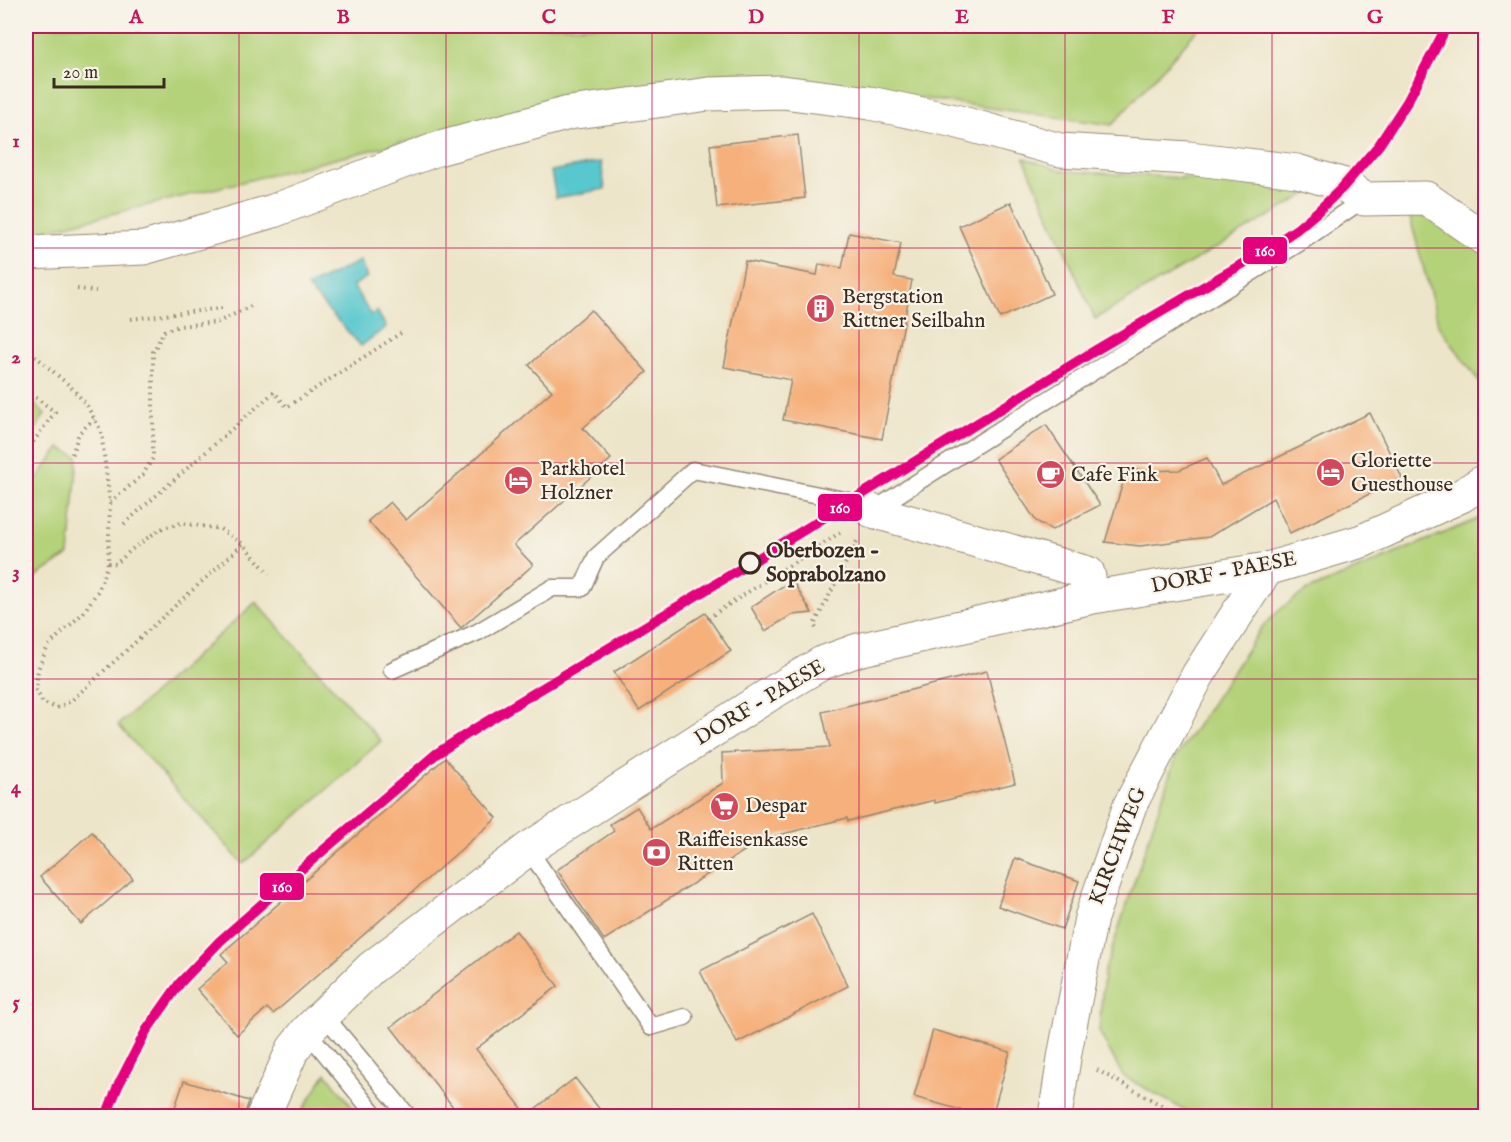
<svg xmlns="http://www.w3.org/2000/svg" width="1511" height="1142" font-family="'IM FELL English',serif">
<rect width="100%" height="100%" fill="#f7f3e8"/>
<filter id="ink" filterUnits="userSpaceOnUse"><feTurbulence type="fractalNoise" baseFrequency=".0167" numOctaves="2"/><feDisplacementMap in="SourceGraphic" scale="12" xChannelSelector="R" yChannelSelector="G"/><feConvolveMatrix kernelMatrix="1 2 1 2 8 2 1 2 1" color-interpolation-filters="sRGB"/></filter>
<filter id="wash" filterUnits="userSpaceOnUse"><feTurbulence type="fractalNoise" baseFrequency=".008" numOctaves="4" result="noise"/><feDisplacementMap in="SourceGraphic" scale="24" xChannelSelector="R" yChannelSelector="G"/><feGaussianBlur stdDeviation="1.35" result="paint"/><feColorMatrix in="noise" values="0 0 0 0 0 0 0 0 0 0 0 0 0 0 0 0 0 1.4 0 .05"/><feComposite in="paint" operator="in"/></filter>
<g filter="url(#wash)">
<rect width="100%" height="100%" fill="#ede5c9"/>
<path fill="#b4d279" stroke="#787e4c" stroke-width="1.5" d="M26,26H1201L1112,125L735,72L546,107L26,235Z
M1024,158L1064,171L1249,182L1310,192L1095,319Z
M1408,210L1429,212L1485,250V390L1439,326Z
M26,396L45,414L26,445Z
M60,448L78,457L69,555L26,583V492Z
M1485,516V1116H1195L1123,1076L1099,1031L1104,973L1175,759L1262,627L1282,608L1306,591Z
M256,602L381,741L243,864L118,725Z
M326,1073L359,1116H299Z"/>
<path fill="#59c7ce" stroke="#4a7876" stroke-width="1.5" d="M601,162L605,189L556,198L551,171Z
M360,261L367,277L353,286L371,315L377,311L386,327L361,346L307,287Z"/>
<g id="blocks">
<path fill="#f6b07c" d="M798,135L805,198L717,208L710,145Z
M1011,202L1052,294L1000,318L959,226Z
M849,233L901,243L894,277L912,280L882,439L783,420L791,380L724,367L745,261L817,275L819,264L842,268Z
M591,310L647,372L583,428L611,459L514,545L533,565L461,628L368,521L390,502L406,520L552,391L529,365Z
M1370,413L1402,478L1290,533L1273,498L1209,537L1140,546L1105,542L1127,469L1148,471L1179,470L1207,458L1221,485Z
M1046,425L1100,505L1052,530L1036,521L995,459Z
M792,580L812,613L792,615L765,631L751,607Z
M705,613L731,651L639,711L614,672Z
M987,671L1015,783L935,803V800L848,821L847,818L763,839L604,940L557,870L614,831L610,824L637,807L651,829L723,783L722,753L830,747L822,712Z
M445,758L497,818L273,1014L267,1008L237,1035L197,989L228,962L221,954Z
M92,832L133,879L81,924L40,877Z
M1015,858L1079,881L1062,929L998,906Z
M812,914L848,986L737,1043L700,971Z
M516,931L558,986L476,1049L527,1115L575,1078L605,1116H460L391,1027Z
M933,1030L1010,1052L992,1116H983L914,1097Z
M184,1081L249,1101L244,1116H172Z"/>
</g>
</g>
<g filter="url(#ink)">
<use href="#blocks" fill-opacity="0" stroke="#948874" stroke-width="1.5"/>
<g fill="none" stroke-linecap="round" stroke-linejoin="round">
<defs>
<path id="lane" d="M392,670L478,632L552,588H582L596,557L693,470L849,501L872,511L1001,429L1304,240L1364,199
M528,849L651,1027L685,1017
M324,1015L408,1116
M307,1031L376,1116"/>
<path id="street" d="M26,253L144,248L273,211L437,149L569,113L709,94L782,92L870,103L955,121L1060,150L1189,158L1297,171L1345,185L1364,199L1426,198L1486,240
M872,511L1088,573L1093,597
M263,1116L293,1049L307,1031L371,968L528,849L770,694L822,663L858,650L1093,597L1267,569L1362,541L1461,496L1486,480
M1055,1116L1065,1052L1091,918L1130,805L1198,675L1250,594L1267,569"/>
</defs>
<use href="#lane" stroke="#948874" stroke-width="19"/>
<use href="#street" stroke="#948874" stroke-width="35"/>
<path stroke="#948874" stroke-width="4" stroke-dasharray="1.5 4.5" stroke-linecap="butt" d="M77,289L96,291
M131,319L223,308
M26,348L71,387L86,404L101,431L110,503L108,563L98,591L83,613L48,646L38,669L36,690L43,703L57,708L71,701L243,544L269,574
M26,390L55,412L31,445
M72,454L79,433L94,419
M110,502L142,476L153,458V352L164,331L179,326L218,322L251,306
M124,524L274,392L287,407L404,331
M108,563L116,564L131,550L160,529L181,523L220,529L243,544
M708,618L844,530
M816,628L814,625L857,541
M1097,1070L1181,1116"/>
<use href="#lane" stroke="#fff" stroke-width="16"/>
<use href="#street" stroke="#fff" stroke-width="33"/>
<defs>
<path id="rail-1" d="M106,1116L118,1086L146,1031L180,983L220,941L305,866L436,754L481,725L752,562L1096,350L1261,253L1297,229L1317,212L1342,188L1379,145L1407,102L1447,26"/>
</defs>
<use href="#rail-1" stroke="#f7f3e8" stroke-width="15"/>
<use href="#rail-1" stroke="#e5007d" stroke-width="10"/>
</g>
</g>
<path fill="none" stroke="#c2185b" stroke-width="1.5" stroke-opacity="0.55" d="M239,26V1116M446,26V1116M652,26V1116M859,26V1116M1065,26V1116M1272,26V1116M26,248H1486M26,463H1486M26,679H1486M26,894H1486"/>
<defs>
<symbol id="building-disc" viewBox="-11 -11 22 22"><circle r="9.5" fill="#d1495b" stroke="#f7f3e8"/><path d="M-4-6H4V6H1V3H-1V6H-4ZM-2.5-4.3h1.7v1.8h-1.7ZM.8-4.3h1.7v1.8H.8ZM-2.5-1h1.7V.8h-1.7ZM.8-1h1.7V.8H.8Z" fill="#fff"/></symbol>
<symbol id="hotel-disc" viewBox="-11 -11 22 22"><circle r="9.5" fill="#d1495b" stroke="#f7f3e8"/><path d="M-6-4.5h1.5V1H6V5H4.5V3h-9V5H-6ZM-4 0a1.8 1.8 0 1 1 3.6 0ZM.5 0V-2.5h3Q6-2.5 6 0Z" fill="#fff"/></symbol>
<symbol id="cafe-disc" viewBox="-11 -11 22 22"><circle r="9.5" fill="#d1495b" stroke="#f7f3e8"/><path d="M-5.5-4.5H6V0H3Q3 3.5 0 3.5H-2.5Q-5.5 3.5-5.5 0ZM3-3.2v2h1.7v-2ZM-6 4.5H4V6H-6Z" fill="#fff"/></symbol>
<symbol id="supermarket-disc" viewBox="-11 -11 22 22"><circle r="9.5" fill="#d1495b" stroke="#f7f3e8"/><path d="M-6-5.5h2.5l.6 2H6L4.5 2H-2.5L-4.4-4H-6ZM-1.5 3.2a1.3 1.3 0 1 0 .1 0ZM3 3.2a1.3 1.3 0 1 0 .1 0Z" fill="#fff"/></symbol>
<symbol id="bank-disc" viewBox="-11 -11 22 22"><circle r="9.5" fill="#d1495b" stroke="#f7f3e8"/><path d="M-6-4H6V4H-6ZM0-2.3a2.3 2.3 0 1 0 0 4.6a2.3 2.3 0 1 0 0-4.6Z" fill="#fff"/></symbol>
</defs>
<g fill-rule="evenodd">
<use href="#building-disc" x="804" y="292" width="33" height="33"/>
<use href="#hotel-disc" x="1314" y="456" width="33" height="33"/>
<use href="#cafe-disc" x="1034" y="458" width="33" height="33"/>
<use href="#hotel-disc" x="502" y="464" width="33" height="33"/>
<use href="#supermarket-disc" x="708" y="790" width="33" height="33"/>
<use href="#bank-disc" x="640" y="836" width="33" height="33"/>
</g>
<circle fill="#f7f3e8" stroke="#3b2a1e" stroke-width="3" cx="750" cy="563" r="10"/>
<g text-anchor="middle" dominant-baseline="central" stroke-width="4.5" stroke-linejoin="round" paint-order="stroke">
<g font-size="21" fill="#3b2a1e" stroke="#f7f3e8" text-anchor="start">
<text x="842" y="297">Bergstation<tspan x="842" dy="24">Rittner Seilbahn</tspan></text>
<text x="1351" y="461">Gloriette<tspan x="1351" dy="24">Guesthouse</tspan></text>
<text x="540" y="469">Parkhotel<tspan x="540" dy="24">Holzner</tspan></text>
<text x="1071" y="475">Cafe Fink</text>
<text x="745" y="806">Despar</text>
<text x="677" y="840">Raiffeisenkasse<tspan x="677" dy="24">Ritten</tspan></text>
</g>
<g font-size="21" font-weight="bold" fill="#3b2a1e" stroke="#f7f3e8" text-anchor="start">
<text x="766" y="551">Oberbozen -<tspan x="766" dy="24">Soprabolzano</tspan></text>
</g>
<g font-size="21" fill="#3b2a1e" stroke="#f7f3e8">
<text transform="translate(1224 573) rotate(-11)">DORF - PAESE</text>
<text transform="translate(760 703) rotate(-31)">DORF - PAESE</text>
<text transform="translate(1118 846) rotate(-69)">KIRCHWEG</text>
</g>
</g>
<g stroke="#f7f3e8" stroke-width="2">
<rect x="1242" y="236" width="46" height="29" rx="6" fill="#e5007d"/>
<rect x="817" y="493" width="46" height="29" rx="6" fill="#e5007d"/>
<rect x="259" y="872" width="46" height="29" rx="6" fill="#e5007d"/>
</g>
<g font-size="16" text-anchor="middle" font-weight="bold" fill="#fff">
<text x="1265" y="256">160</text>
<text x="840" y="513">160</text>
<text x="282" y="892">160</text>
</g>
<rect width="1511" height="1142" fill="none" stroke="#f7f3e8" stroke-width="66"/>
<path d="M54 78v9h110v-9" fill="none" stroke="#3b2a1e" stroke-width="3"/>
<text x="63" y="78" font-size="18" fill="#3b2a1e" stroke="#f7f3e8" stroke-width="4.5" paint-order="stroke">20 m</text>
<rect x="33" y="33" width="1445" height="1076" fill="none" stroke="#c2185b" stroke-width="2"/>
<g font-size="20" text-anchor="middle" font-weight="bold" fill="#c2185b">
<text x="136" y="23">A</text>
<text x="343" y="23">B</text>
<text x="549" y="23">C</text>
<text x="756" y="23">D</text>
<text x="962" y="23">E</text>
<text x="1168" y="23">F</text>
<text x="1375" y="23">G</text>
<text x="16" y="147">1</text>
<text x="16" y="363">2</text>
<text x="16" y="578">3</text>
<text x="16" y="793">4</text>
<text x="16" y="1008">5</text>
</g>
</svg>
